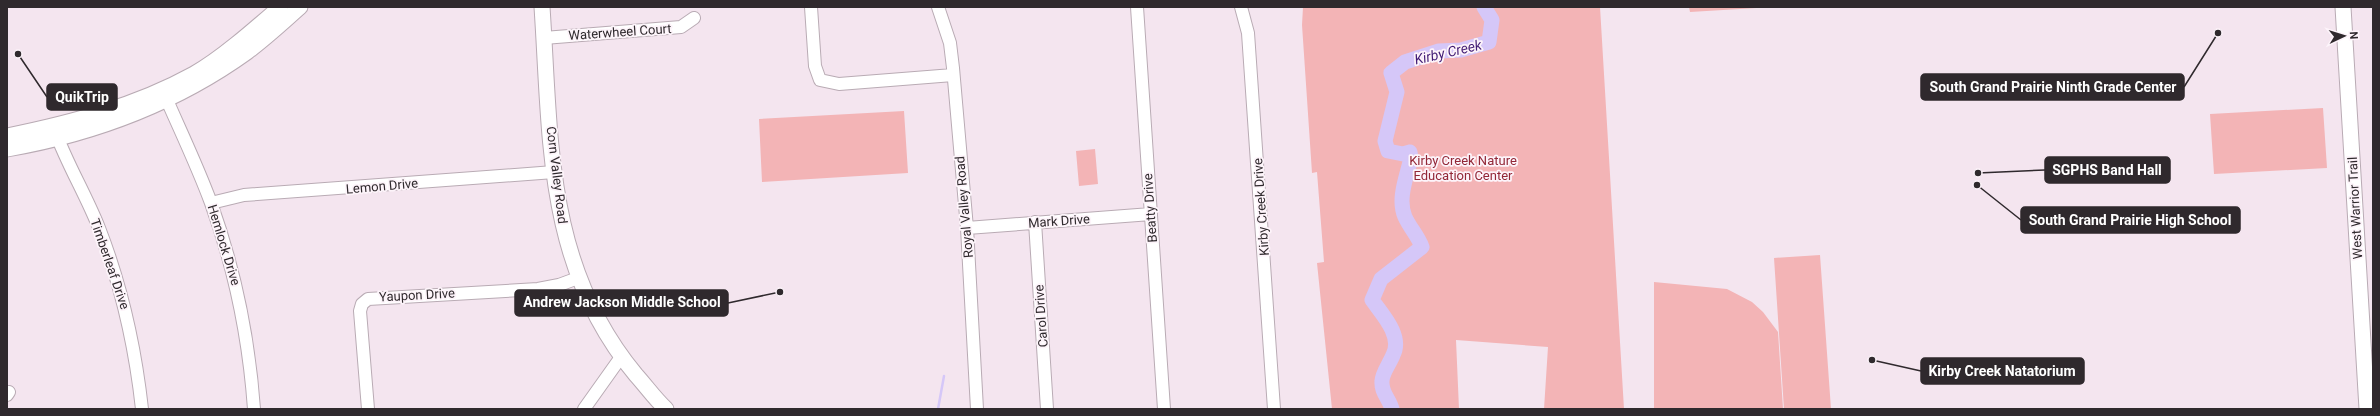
<svg xmlns="http://www.w3.org/2000/svg" width="2380" height="416" font-family="Roboto,sans-serif">
<rect width="100%" height="100%" fill="#f4e5ef"/>
<path fill="#f3b4b6" d="M1303,7H1600L1624,409H1544L1548,347L1456,340L1459,409H1332L1317,263L1324,262L1317,172L1312,173L1302,25Z
M1689,7H1773L1690,12Z
M2323,108L2327,168L2214,174L2210,114Z
M904,111L908,173L762,182L759,119Z
M1095,149L1098,184L1079,186L1076,151Z
M1820,255L1831,409H1784L1774,258Z
M1654,282L1727,289L1752,302L1763,312L1778,332L1783,409H1654Z"/>
<g fill="none" stroke-linecap="round" stroke-linejoin="round">
<path stroke="#d5c7f8" stroke-width="2.5" d="M938,409L944,376"/>
<path stroke="#d5c7f8" stroke-width="15" d="M1392,409C1389,398 1381,393 1382,381C1382,373 1390,363 1393,355C1403,336 1382,314 1372,300L1381,279L1422,247C1418,236 1410,228 1405,217C1397,199 1407,176 1411,158L1410,152L1403,154L1388,151L1385,141L1397,92L1391,73L1405,62L1439,51L1461,50L1489,42L1492,20L1484,7"/>
<defs>
<path id="minor" d="M811,7L815,66L820,80L839,84L953,75
M938,7L950,43L953,68L967,228L977,409
M1137,7L1164,409
M1241,7L1248,33L1274,409
M544,38L681,27L694,18
M163,91C179,128 197,165 211,203C235,270 249,339 254,409
M55,131C67,164 86,195 99,228C122,287 135,346 142,409
M211,203L244,195L554,172
M1035,222L1047,409
M967,228L1151,214
M7,395L9,392
M368,409L360,311L362,304L368,299L538,289L559,285L578,278
M584,409L621,357"/>
<path id="major" d="M542,7C551,140 545,266 636,375C646,386 655,399 666,409
M2343,7L2367,409
M7,136C71,123 136,106 194,74C221,59 256,28 280,7
M7,149C93,134 176,103 247,52C266,38 283,22 300,7"/>
</defs>
<use href="#minor" stroke="#b9abb4" stroke-width="14"/>
<use href="#major" stroke="#b9abb4" stroke-width="17"/>
<use href="#minor" stroke="#fff" stroke-width="12"/>
<use href="#major" stroke="#fff" stroke-width="15"/>
</g>
<g text-anchor="middle" dominant-baseline="central" stroke-width="3.5" stroke-linejoin="round" paint-order="stroke">
<g font-size="13" fill="#2f292d" stroke="#fdf4fa">
<text transform="translate(620 32) rotate(-4)">Waterwheel Court</text>
<text transform="translate(557 175) rotate(83)">Corn Valley Road</text>
<text transform="translate(382 186) rotate(-5)">Lemon Drive</text>
<text transform="translate(964 207) rotate(-95)">Royal Valley Road</text>
<text transform="translate(1261 207) rotate(-94)">Kirby Creek Drive</text>
<text transform="translate(1150 208) rotate(-94)">Beatty Drive</text>
<text transform="translate(2355 208) rotate(-93)">West Warrior Trail</text>
<text transform="translate(1059 221) rotate(-4)">Mark Drive</text>
<text transform="translate(224 245) rotate(73)">Hemlock Drive</text>
<text transform="translate(110 264) rotate(71)">Timberleaf Drive</text>
<text transform="translate(417 295) rotate(-3)">Yaupon Drive</text>
<text transform="translate(1041 316) rotate(-94)">Carol Drive</text>
</g>
<g font-size="13" fill="#922737" stroke="#fdf4fa">
<text x="1463" y="160">Kirby Creek Nature<tspan x="1463" dy="15">Education Center</tspan></text>
</g>
<g font-size="14" font-style="italic" fill="#411b74" stroke="#fdf4fa">
<text transform="translate(1448 52) rotate(-13)">Kirby Creek</text>
</g>
</g>
<path fill="none" stroke="#2f292d" stroke-width="1.5" d="M2218 33L2184 87M18 54L47 97M1978 173L2045 170M1977 185L2021 220M780 292L728 303M1872 360L1921 371"/>
<g fill="#2f292d" stroke="#fdf4fa" stroke-width="1.5">
<circle cx="2218" cy="33" r="4"/>
<circle cx="18" cy="54" r="4"/>
<circle cx="1978" cy="173" r="4"/>
<circle cx="1977" cy="185" r="4"/>
<circle cx="780" cy="292" r="4"/>
<circle cx="1872" cy="360" r="4"/>
</g>
<g fill="#2f292d" stroke="#2f292d" stroke-width="1.5">
<rect x="1921" y="74" width="263" height="26" rx="4"/>
<rect x="47" y="84" width="70" height="26" rx="4"/>
<rect x="2045" y="157" width="125" height="26" rx="4"/>
<rect x="2021" y="207" width="219" height="26" rx="4"/>
<rect x="515" y="290" width="213" height="26" rx="4"/>
<rect x="1921" y="358" width="163" height="26" rx="4"/>
</g>
<g font-size="14" text-anchor="middle" font-weight="bold" fill="#fff">
<text x="2053" y="92">South Grand Prairie Ninth Grade Center</text>
<text x="82" y="102">QuikTrip</text>
<text x="2107" y="175">SGPHS Band Hall</text>
<text x="2130" y="225">South Grand Prairie High School</text>
<text x="622" y="307">Andrew Jackson Middle School</text>
<text x="2002" y="376">Kirby Creek Natatorium</text>
</g>
<rect width="2380" height="416" fill="none" stroke="#2f292d" stroke-width="16"/>
<g transform="translate(2344 36) rotate(86)" stroke="#fdf4fa" stroke-width="3" paint-order="stroke">
<path d="M0-3L7 15L0 10L-7 15Z" fill="#2f292d"/>
<text y="-6" font-size="11" font-weight="bold" text-anchor="middle" fill="#2f292d">N</text>
</g>
</svg>
